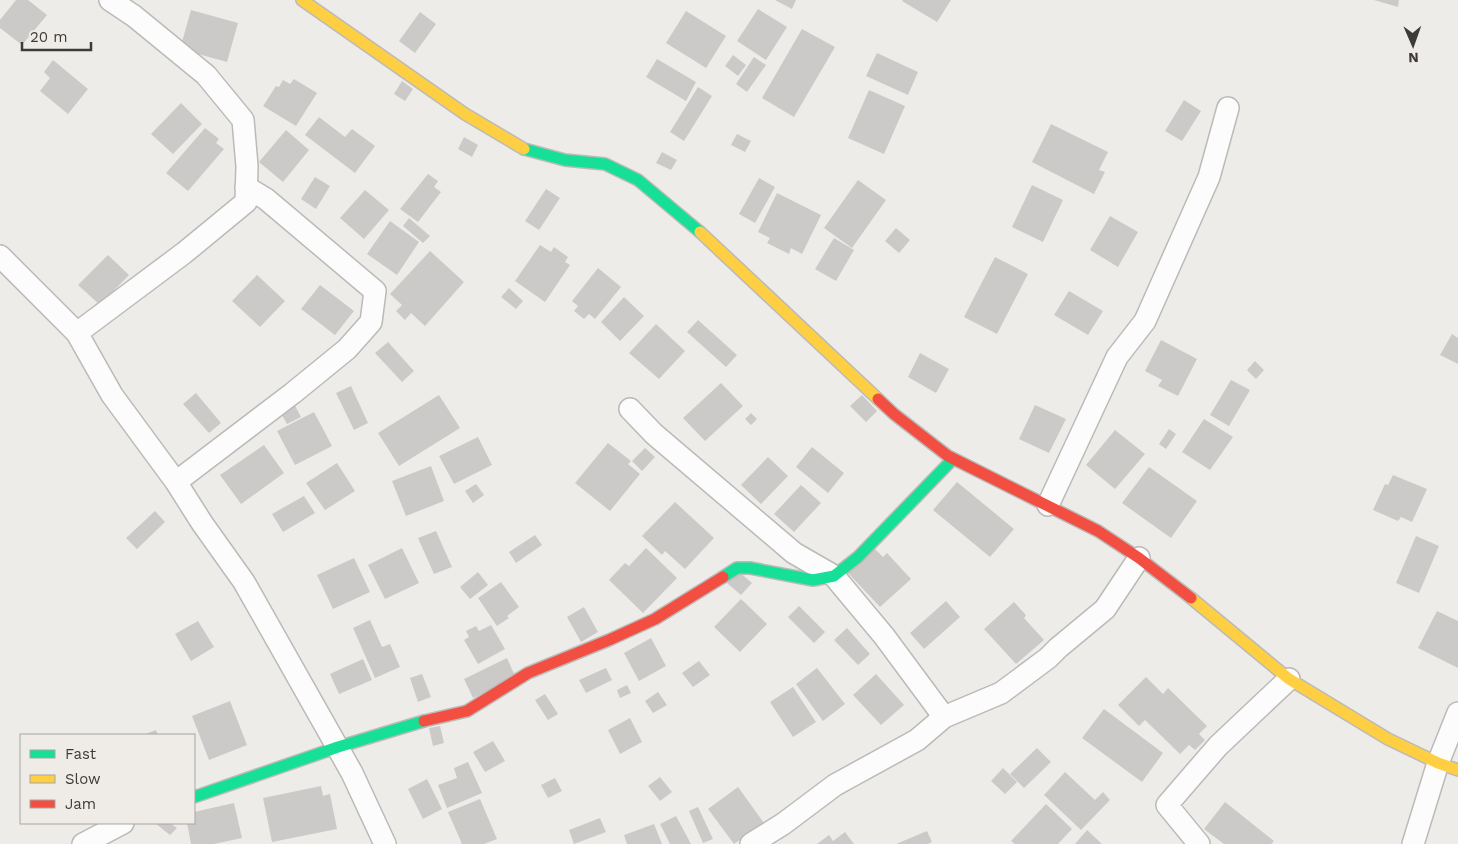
<svg xmlns="http://www.w3.org/2000/svg" width="1458" height="844" font-family="'Work Sans',sans-serif">
<rect width="100%" height="100%" fill="#eeece9"/>
<path fill="#cccac8" d="M16,0H28L47,15L22,45L0,28V20Z
M775,0H796L792,9Z
M903,0H951L937,22L902,1Z
M1374,0H1399L1398,7Z
M758,9L787,27L766,60L737,41Z
M191,10L238,23L227,62L180,49Z
M686,11L726,36L706,68L666,43Z
M420,12L436,24L415,53L399,41Z
M802,29L835,47L794,117L762,98Z
M877,53L918,72L908,95L866,76Z
M733,55L746,65L738,76L725,66Z
M754,57L766,65L747,92L736,84Z
M657,59L696,82L686,101L646,77Z
M53,60L88,89L68,114L40,91L50,78L44,72Z
M294,79L317,93L296,126L263,106L276,86L279,87L283,80L290,84Z
M402,81L413,89L405,101L394,94Z
M698,87L712,96L684,141L670,132Z
M869,90L905,106L884,154L848,138Z
M1184,100L1201,111L1182,141L1165,131Z
M181,103L202,124L173,154L151,134Z
M319,117L345,137L352,129L375,146L355,173L305,135Z
M1051,124L1108,152L1099,170L1105,172L1094,194L1032,162Z
M205,128L219,139L216,143L224,149L188,191L166,173Z
M286,130L309,150L283,182L259,162Z
M737,134L751,141L745,152L731,145Z
M464,137L478,145L472,157L458,149Z
M662,152L677,160L671,170L656,163Z
M428,174L438,181L434,187L441,192L418,222L400,209Z
M315,177L330,186L316,209L301,199Z
M759,178L775,187L755,223L739,214Z
M858,180L886,200L852,248L824,228Z
M1032,185L1063,200L1043,242L1012,227Z
M546,189L560,198L539,230L525,221Z
M365,190L389,210L364,239L340,218Z
M777,193L821,215L802,254L791,248L789,254L767,243L770,238L758,232Z
M1110,216L1138,232L1118,267L1090,250Z
M409,218L430,236L423,243L403,226Z
M390,221L419,242L397,275L367,254Z
M896,228L910,240L899,253L885,241Z
M834,238L854,250L836,281L815,269Z
M540,245L551,252L554,247L568,257L565,262L570,265L545,302L515,281Z
M430,251L464,282L425,326L411,313L405,320L396,311L402,305L390,294Z
M108,255L129,275L100,305L78,285Z
M995,257L1028,274L997,334L964,317Z
M598,268L621,287L595,319L589,314L584,319L574,311L578,306L572,301Z
M257,275L285,301L260,327L232,301Z
M320,285L354,311L335,335L301,309Z
M509,288L523,301L516,309L501,297Z
M1069,291L1103,311L1088,335L1054,315Z
M624,297L644,316L620,341L601,322Z
M698,320L737,355L726,367L687,332Z
M656,324L685,351L659,379L629,353Z
M1452,334L1458,338V364L1440,355Z
M1161,340L1197,359L1178,396L1158,386L1162,380L1145,371Z
M388,342L414,371L402,382L375,353Z
M920,353L949,369L936,393L908,377Z
M1255,361L1264,370L1256,379L1247,370Z
M1231,380L1250,390L1229,426L1210,415Z
M721,383L743,406L705,441L683,418Z
M351,386L368,423L354,430L336,393Z
M196,393L221,423L209,433L183,404Z
M439,395L460,428L399,466L378,433Z
M862,395L877,411L866,422L850,406Z
M293,402L301,417L287,424L279,410Z
M1035,405L1066,419L1049,453L1019,439Z
M314,412L332,446L295,465L277,431Z
M751,413L757,419L751,425L745,419Z
M1204,419L1233,437L1210,470L1182,452Z
M1169,429L1176,434L1166,449L1159,444Z
M1115,430L1145,454L1115,489L1086,465Z
M478,437L492,465L454,484L439,456Z
M608,443L631,461L628,464L640,474L610,511L575,483Z
M264,445L284,473L241,504L220,475Z
M812,447L844,473L828,493L796,467Z
M645,448L655,457L642,471L632,461Z
M768,457L788,476L761,504L741,485Z
M337,463L355,491L325,510L306,483Z
M431,466L444,501L406,516L392,481Z
M1149,467L1197,501L1171,538L1122,503Z
M1393,475L1427,489L1412,522L1401,517L1398,521L1373,510L1385,484L1388,485Z
M957,482L1014,529L990,557L933,510Z
M476,484L484,495L473,503L465,491Z
M801,485L821,503L794,532L774,514Z
M304,496L315,513L283,532L272,514Z
M675,502L714,538L685,569L665,551L662,555L642,536Z
M155,511L165,522L137,549L126,538Z
M436,531L452,567L434,574L418,538Z
M535,535L542,545L516,563L509,552Z
M1416,536L1439,546L1419,593L1396,583Z
M402,548L419,583L385,599L368,565Z
M646,548L677,578L643,613L609,580L625,563L629,566Z
M874,548L883,557L887,553L911,579L880,607L848,573Z
M354,558L370,592L333,609L317,575Z
M738,571L752,583L741,595L727,583Z
M478,572L488,585L470,599L460,587Z
M501,582L519,607L507,616L509,618L497,626L478,598Z
M741,599L767,624L740,652L714,627Z
M946,601L960,617L924,649L910,633Z
M1014,602L1026,615L1024,618L1044,640L1016,664L984,629Z
M799,606L825,632L814,643L788,617Z
M584,607L598,632L581,642L567,617Z
M1437,611L1458,621V668L1418,648Z
M370,620L382,647L390,644L400,667L375,678L353,628Z
M198,621L214,647L191,661L175,634Z
M491,625L505,649L478,664L464,640L469,637L466,631L476,626L479,631Z
M847,628L870,654L858,665L834,640Z
M651,638L666,666L639,681L624,653Z
M507,658L516,678L473,698L464,679Z
M363,659L372,680L339,694L330,674Z
M699,661L710,675L693,687L682,673Z
M606,668L612,680L586,693L579,680Z
M817,668L845,704L823,721L796,684Z
M422,674L431,697L418,702L410,678Z
M876,674L904,705L881,725L853,695Z
M1146,677L1163,694L1168,688L1207,726L1199,734L1205,740L1195,750L1189,745L1180,754L1145,720L1139,726L1118,705Z
M627,685L631,693L620,698L617,690Z
M793,687L816,722L793,737L770,702Z
M658,692L667,705L653,713L645,701Z
M545,694L558,714L548,720L535,700Z
M230,701L247,745L209,760L192,716Z
M1104,709L1163,753L1142,782L1082,738Z
M630,718L642,742L620,754L608,730Z
M440,726L444,743L433,746L429,728Z
M156,730L158,735H143Z
M493,741L505,761L485,772L473,752Z
M1037,748L1051,762L1024,788L1010,774Z
M468,762L482,793L447,808L438,785L457,778L454,768Z
M1003,768L1017,782L1005,794L991,781Z
M1065,772L1095,800L1103,792L1110,800L1081,830L1044,795Z
M660,777L672,792L660,801L648,786Z
M555,778L562,791L548,798L541,785Z
M427,779L442,809L423,819L408,789Z
M321,786L323,796L330,794L337,829L272,842L263,798Z
M738,787L764,823L734,844L708,809Z
M480,799L497,839L484,844H462L448,812Z
M1225,802L1274,841L1271,844H1224L1204,829Z
M234,803L242,838L214,844H191L187,823H194V812Z
M1046,804L1072,829L1058,844H1015L1011,841Z
M698,807L713,839L703,843L689,811Z
M676,816L691,844H670L660,824Z
M600,818L606,832L574,844L569,830Z
M155,823H170L177,828L170,835Z
M654,824L662,844H627L624,835Z
M1087,830L1102,844H1075Z
M927,831L932,842L928,844H896Z
M845,832L854,844H817L829,835L833,841Z"/>
<g fill="none" stroke-linecap="round" stroke-linejoin="round">
<defs>
<path id="street" d="M0,256L77,333L112,395L176,482L202,523L244,582L352,773L385,844
M77,333L184,253L246,202L247,166L243,120L206,75L134,16L110,0
M630,409L654,434L794,553L834,576L884,636L944,717
M176,482L293,393L347,349L371,322L375,291L266,199L246,187
M1048,505L1117,357L1145,321L1209,177L1228,108
M83,844L123,823
M751,844L783,824L835,785L917,740L944,717L1001,693L1048,658L1058,648L1105,609L1139,558
M1199,844L1167,805L1218,746L1289,679
M1413,844L1438,763L1458,713"/>
<path id="fast" d="M524,149L565,160L605,164L638,180L700,232
M723,577L737,568H750L813,580L834,576L858,557L953,459
M194,797L338,747L424,721"/>
<path id="slow" d="M302,0L465,114L524,149
M700,232L878,399
M1191,598L1289,679L1388,739L1438,763L1458,770"/>
<path id="jam" d="M878,399L894,414L948,456L1098,531L1139,558L1191,598
M424,721L467,711L528,673L609,640L655,619L723,577"/>
</defs>
<use href="#street" stroke="#bbbab8" stroke-width="24"/>
<use href="#fast" stroke="#bbbab8" stroke-width="14"/>
<use href="#slow" stroke="#bbbab8" stroke-width="14"/>
<use href="#jam" stroke="#bbbab8" stroke-width="14"/>
<use href="#street" stroke="#fcfcfc" stroke-width="21"/>
<use href="#fast" stroke="#16e098" stroke-width="11"/>
<use href="#slow" stroke="#ffcf43" stroke-width="11"/>
<use href="#jam" stroke="#f24e42" stroke-width="11"/>
</g>
<rect x="20" y="734" width="175" height="90" fill="#efece8" stroke="#a7a5a2"/>
<rect x="30" y="750" width="25" height="8" fill="#16e098" stroke="#a7a5a2"/>
<text x="65" y="759" font-size="15" fill="#3c3b3a">Fast</text>
<rect x="30" y="775" width="25" height="8" fill="#ffcf43" stroke="#a7a5a2"/>
<text x="65" y="784" font-size="15" fill="#3c3b3a">Slow</text>
<rect x="30" y="800" width="25" height="8" fill="#f24e42" stroke="#a7a5a2"/>
<text x="65" y="809" font-size="15" fill="#3c3b3a">Jam</text>
<g transform="translate(1413 45) rotate(178)" stroke="#efece8" stroke-width="4" paint-order="stroke">
<path d="M0-4L9 19L0 12L-9 19Z" fill="#3c3b3a"/>
<text y="-8" font-size="14" font-weight="bold" text-anchor="middle" fill="#3c3b3a">N</text>
</g>
<path d="M22 42v8h69v-8" fill="none" stroke="#3c3b3a" stroke-width="2.5"/>
<text x="30" y="42" font-size="15" fill="#3c3b3a" stroke="#efece8" stroke-width="4" paint-order="stroke">20 m</text>
</svg>
